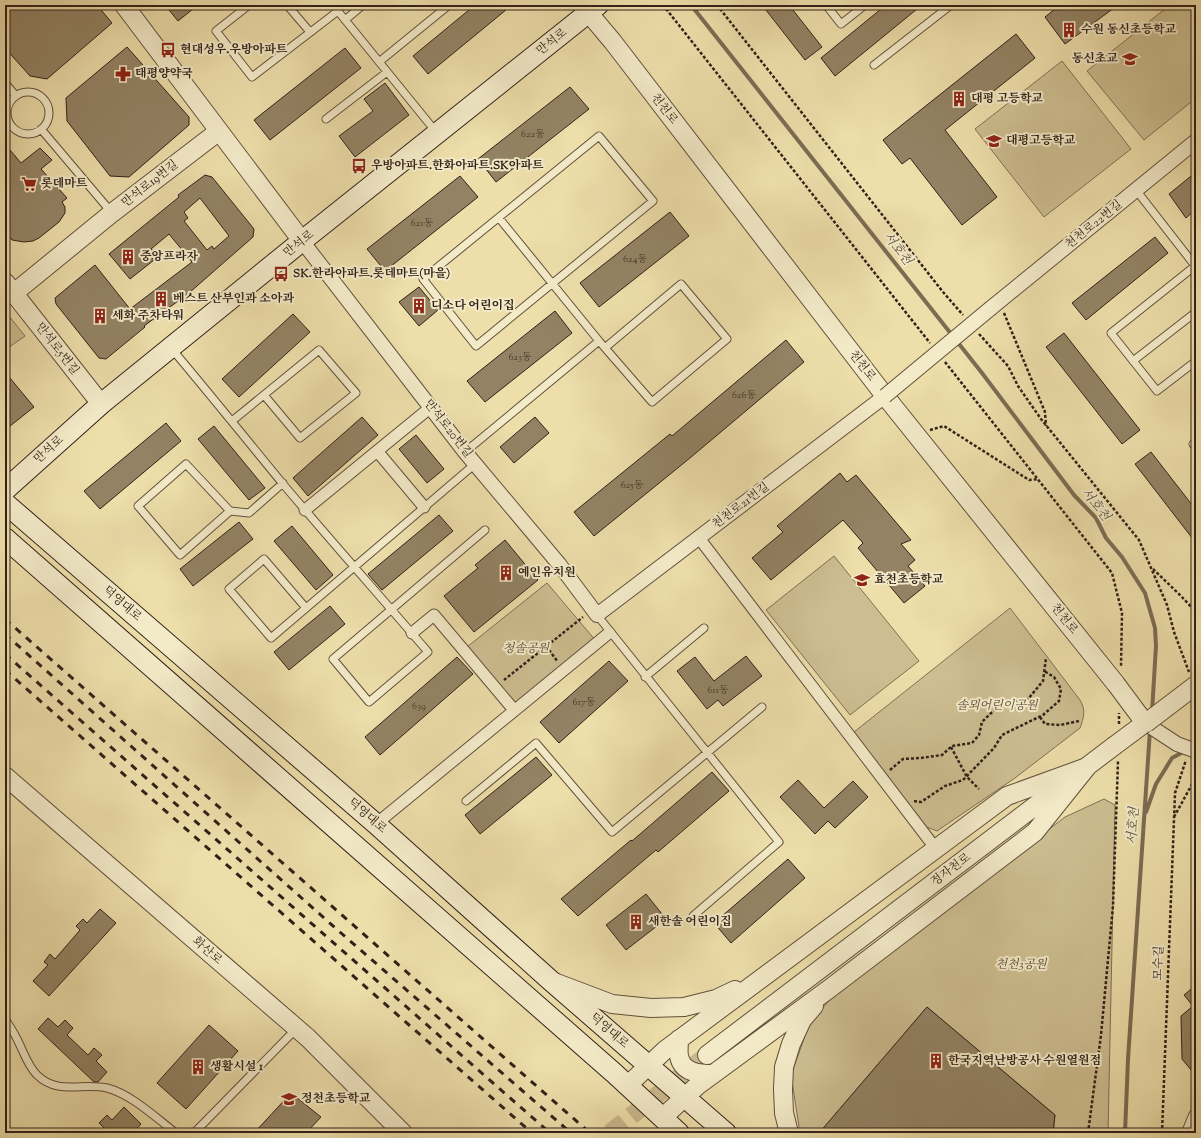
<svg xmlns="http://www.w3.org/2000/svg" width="1201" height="1138" font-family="'Sorts Mill Goudy','Noto Serif KR',serif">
<rect width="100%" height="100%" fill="#eddeaa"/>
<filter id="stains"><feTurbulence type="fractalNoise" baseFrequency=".005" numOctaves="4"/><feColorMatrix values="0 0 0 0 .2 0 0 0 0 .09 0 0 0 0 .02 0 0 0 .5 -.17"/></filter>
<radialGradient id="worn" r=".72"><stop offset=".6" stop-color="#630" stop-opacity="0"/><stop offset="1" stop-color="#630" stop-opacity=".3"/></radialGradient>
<path fill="#cdbe91" stroke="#807055" d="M1170,5H1196V98L1144,140L1087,71Z
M1062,61L1131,149L1044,217L975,129Z
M5,311L25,336L5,350Z
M834,556L919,661L850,715L766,610Z
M547,583L596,641L514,707L467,647Z
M1010,608L1080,700C1086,710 1084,717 1080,728L1015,778L937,831L924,826L854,732Z
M1104,799L1115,805L1108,1133H1053L1055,1115L927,1007L823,1129L827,1133H800L791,1075L809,1025L834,994L1065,817Z"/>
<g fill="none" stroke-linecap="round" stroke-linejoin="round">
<path stroke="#7c6c53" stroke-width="4" d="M691,5L982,373L1074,495L1096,518L1106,538L1122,557L1145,593L1155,628L1156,646L1152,712
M1146,812L1156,784L1172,758L1185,751
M1125,1133L1128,1059L1150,730"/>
</g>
<path fill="#938364" stroke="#322119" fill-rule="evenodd" d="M5,5H97L112,23L47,79L30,76L5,48Z
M165,5H198L178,21Z
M475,5H512L428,74L413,56Z
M762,5H789L822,47L805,60Z
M886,5H922L835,76L821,58Z
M1060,5H1118L1065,44L1045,17Z
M1016,34L1035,58L945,130L997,197L962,225L910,158L902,164L883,140Z
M127,47L189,117V125L129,177L110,176L67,121L66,98Z
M345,48L361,68L270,140L254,120Z
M385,83L409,115L355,157L339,136L373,111L364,99Z
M570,87L589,109L496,182L478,159Z
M5,144L21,163L40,148L52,160L41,169L67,198L62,202L65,207V213L59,222L39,238L33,241L24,242L12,240L5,231Z
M1196,172V209L1186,218L1169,194Z
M205,175L212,177L254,229L253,237L189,293L144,326L145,327L106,359L99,358L56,304L55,298L95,265L130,309L192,262L169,234L151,249L154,251L149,255L154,260L130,279L109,254L179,197L178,195ZM200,198L229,236L214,249L212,246L207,250L184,221L188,218L184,212Z
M460,176L478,197L385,271L367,249Z
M670,212L689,236L599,307L580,283Z
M1155,237L1168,253L1086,320L1072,303Z
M419,287L438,310L419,326L399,302Z
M555,311L572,333L485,402L467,381Z
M293,314L310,332L239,397L222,379Z
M1064,333L1140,430L1122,444L1046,347Z
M786,340L804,362L690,458L594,536L574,512L670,434L672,436Z
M5,372L34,407L5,430Z
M362,417L378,435L308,496L293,478Z
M535,417L549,433L514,463L500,447Z
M166,423L181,441L100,509L84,491Z
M214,426L265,488L249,500L198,439Z
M416,435L444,469L427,483L399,449Z
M1151,452L1196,510V543L1135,464Z
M840,473L847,482L856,475L911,540L901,544L915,560L908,566L925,586L904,603L858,548L863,543L843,520L771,580L752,558L783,532L777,526Z
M439,515L453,531L382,590L368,574Z
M239,522L253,539L193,586L180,569Z
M292,526L333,575L316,590L274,541Z
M505,540L538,580L474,632L444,596L478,568L475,565Z
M330,606L345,624L289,670L274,652Z
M746,656L762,676L723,706L718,700L707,709L677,671L695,657L714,681Z
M457,657L473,674L380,755L365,737Z
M609,661L628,681L559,743L540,722Z
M536,757L552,775L480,834L465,815Z
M712,772L729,791L658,852L656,850L578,916L561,899L631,840L632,841Z
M798,780L824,808L853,781L868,797L835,828L828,821L815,834L780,797Z
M788,859L805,878L731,943L714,923Z
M646,894L666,919L626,950L606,925Z
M100,909L116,923L49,996L33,981L48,965L44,962L50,954L55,959L80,930L76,926L83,919L87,923Z
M1196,985V1076L1182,1059L1181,1016L1193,1006L1184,995Z
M927,1007L1055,1115L1053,1133H819Z
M48,1018L58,1027L65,1020L73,1028L67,1035L88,1055L94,1048L102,1055L96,1061L107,1072L98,1082H94L38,1029Z
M209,1025L238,1051L186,1109L157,1083Z
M291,1093L321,1117L306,1133H254Z
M124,1107L141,1124L133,1133H100L104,1128L99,1123L107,1115L112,1120Z"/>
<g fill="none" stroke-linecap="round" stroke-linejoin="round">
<path stroke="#c8b88d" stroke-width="18" stroke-dasharray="18 9" stroke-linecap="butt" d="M610,1133L707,1055"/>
<defs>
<path id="service" d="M249,5L216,31L252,77L338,11
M287,5L310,32
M333,5L436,132
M826,5L841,24L865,5
M345,20L363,5
M379,62L449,5
M874,65L951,5
M5,83L16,96
M7 113a21 21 0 1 1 42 0a21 21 0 1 1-42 0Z
M326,119L387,72
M41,129L112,213
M599,136L653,201L476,346L423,279Z
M1136,190L1196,267
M499,218L599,341
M1195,266L1111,333L1157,391L1196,361
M171,348C209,393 246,439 283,484C331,541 380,596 428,652L369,702L333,659L485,530
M1133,361L1196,312
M232,421L319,350L356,393L300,438L264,395
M1196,442L1193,444L1196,448
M465,452L599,341L652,402L727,339L681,284L606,347
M230,511L186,464L138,506L180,555L230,511L249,513L283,483
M306,608L264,559L229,589L271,638L475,464
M597,615L779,842L693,916
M645,677L704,628
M466,801L536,743L612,832L762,707
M5,1019C9,1025 13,1031 16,1037C23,1050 27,1065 37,1075C59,1096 82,1082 107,1088C131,1094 156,1118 176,1133
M194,1133L297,1028"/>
<path id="pedestrian" d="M377,451L424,507
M305,510L431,407
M699,538L936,849
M412,633L434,615L514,710
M376,824L609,633"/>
<path id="minor" d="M302,241L465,452L559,564L597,615L885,396
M991,308L1196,141
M1145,723L1177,744L1196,751
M1189,1133L1196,1116"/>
<path id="tertiary" d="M124,5L302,241
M582,5L613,42L885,396L1116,684
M5,282L101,404
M14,293L112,213L219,131
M5,776L308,1038L403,1133
M554,982L612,1004L651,1008L684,1007L716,999L735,990
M679,1039C679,1045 678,1051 679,1056C682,1073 700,1074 713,1074
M707,1055L1114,746
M627,1086L665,1050L1007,796L1087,767
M662,1118L697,1086L829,989L1035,832L1087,767
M789,1133L784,1113L783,1089L784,1067L791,1044L802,1020L814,1006"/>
<path id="secondary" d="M5,490L101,404L302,241L598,5
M5,503L376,824L550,980L726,1133
M5,538L614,1073L679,1133"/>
</defs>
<use href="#service" stroke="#61503d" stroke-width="9"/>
<use href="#pedestrian" stroke="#61503d" stroke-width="13"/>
<use href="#minor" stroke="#61503d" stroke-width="16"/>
<use href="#tertiary" stroke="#61503d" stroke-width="20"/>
<use href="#secondary" stroke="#322119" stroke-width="22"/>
<path stroke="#322119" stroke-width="2.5" stroke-dasharray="3 2" stroke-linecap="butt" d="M663,5L930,343
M717,5L943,292L963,315
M1004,313L1045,412L1046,426
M979,334L1008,366L1018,386L1041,419L1139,540L1167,605L1174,632L1189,672
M945,362L1112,573L1122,613L1121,666
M930,430L944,426L1029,480L1038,479
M1153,569L1180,595L1196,612
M546,646L558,662
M504,680L583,617
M1040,717L1045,724L1060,725L1079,721
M1119,724V713
M1193,738L1196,730
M951,747L967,777L979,789
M890,770L903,759L921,758L942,755L952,746L972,743L979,735L982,722L990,714L1005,702L1028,699L1043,681L1046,658
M914,801L921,802L945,786L963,780L994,748L1002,735L1043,715L1059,701L1061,689L1054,677L1044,671
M1174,817L1196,777
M1088,1133L1101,1035L1113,906L1118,761
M1162,1133L1175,793L1186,760"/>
<use href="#service" stroke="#f3eac8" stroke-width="7"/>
<use href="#pedestrian" stroke="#f3eac8" stroke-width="11"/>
<use href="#minor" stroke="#f3eac8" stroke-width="14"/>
<use href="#tertiary" stroke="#f3eac8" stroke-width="18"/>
<use href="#secondary" stroke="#f3eac8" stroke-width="20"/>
<path stroke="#322119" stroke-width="3" stroke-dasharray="7 7" stroke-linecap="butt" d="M5,619L590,1133
M5,634L341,933L571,1133
M5,654L550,1133
M5,670L532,1133"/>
<defs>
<path id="minor-bridge" d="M885,396L991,308"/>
<path id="tertiary-bridge" d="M1146,723L1196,685
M1114,746L1145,723L1116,684"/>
</defs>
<use href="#minor-bridge" stroke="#61503d" stroke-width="16" stroke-linecap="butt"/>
<use href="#tertiary-bridge" stroke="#61503d" stroke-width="20" stroke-linecap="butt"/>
<use href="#minor-bridge" stroke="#f3eac8" stroke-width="14"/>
<use href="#tertiary-bridge" stroke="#f3eac8" stroke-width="18"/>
</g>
<defs>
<symbol id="building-bare" viewBox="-9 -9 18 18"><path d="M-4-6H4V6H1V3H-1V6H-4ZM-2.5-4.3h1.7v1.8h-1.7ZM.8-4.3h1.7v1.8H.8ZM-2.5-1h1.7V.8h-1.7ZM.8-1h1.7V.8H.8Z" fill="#8f2418" stroke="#f3eac8" stroke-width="2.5" paint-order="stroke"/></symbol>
<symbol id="bus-bare" viewBox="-9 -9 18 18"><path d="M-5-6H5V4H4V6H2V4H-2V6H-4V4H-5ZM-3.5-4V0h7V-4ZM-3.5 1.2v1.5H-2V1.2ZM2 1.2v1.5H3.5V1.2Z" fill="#8f2418" stroke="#f3eac8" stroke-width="2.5" paint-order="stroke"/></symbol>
<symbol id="school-bare" viewBox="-9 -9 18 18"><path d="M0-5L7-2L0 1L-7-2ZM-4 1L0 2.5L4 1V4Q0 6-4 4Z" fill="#8f2418" stroke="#f3eac8" stroke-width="2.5" paint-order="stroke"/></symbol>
<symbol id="pharmacy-bare" viewBox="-9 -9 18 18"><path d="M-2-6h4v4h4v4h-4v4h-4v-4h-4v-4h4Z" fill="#8f2418" stroke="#f3eac8" stroke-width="2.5" paint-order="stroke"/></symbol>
<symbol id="supermarket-bare" viewBox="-9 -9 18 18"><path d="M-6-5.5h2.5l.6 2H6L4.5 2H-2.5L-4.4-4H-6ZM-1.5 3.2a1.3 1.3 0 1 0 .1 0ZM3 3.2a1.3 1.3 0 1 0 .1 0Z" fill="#8f2418" stroke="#f3eac8" stroke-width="2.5" paint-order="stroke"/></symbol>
</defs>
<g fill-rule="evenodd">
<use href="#building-bare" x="1058" y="19" width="22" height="22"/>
<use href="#bus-bare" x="157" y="39" width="22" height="22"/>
<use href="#school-bare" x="1119" y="48" width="22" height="22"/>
<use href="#pharmacy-bare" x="112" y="63" width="22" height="22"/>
<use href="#building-bare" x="948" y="88" width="22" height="22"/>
<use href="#school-bare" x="983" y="130" width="22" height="22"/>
<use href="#bus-bare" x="348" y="155" width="22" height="22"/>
<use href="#supermarket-bare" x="18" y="173" width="22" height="22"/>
<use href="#building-bare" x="117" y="246" width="22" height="22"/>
<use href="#bus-bare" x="270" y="263" width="22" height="22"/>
<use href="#building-bare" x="150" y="288" width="22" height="22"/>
<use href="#building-bare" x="408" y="295" width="22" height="22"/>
<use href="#building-bare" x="89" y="305" width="22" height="22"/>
<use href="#building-bare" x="495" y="562" width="22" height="22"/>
<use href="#school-bare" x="851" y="569" width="22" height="22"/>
<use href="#building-bare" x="625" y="911" width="22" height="22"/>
<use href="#building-bare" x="925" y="1050" width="22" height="22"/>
<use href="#building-bare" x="187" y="1056" width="22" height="22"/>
<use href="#school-bare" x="278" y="1088" width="22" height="22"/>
</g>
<g text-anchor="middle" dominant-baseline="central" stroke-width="4" stroke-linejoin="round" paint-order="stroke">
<g font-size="10" fill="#4a3a2c">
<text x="533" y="134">622동</text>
<text x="422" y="223">621동</text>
<text x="635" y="259">624동</text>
<text x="520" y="357">623동</text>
<text x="744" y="395">626동</text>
<text x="632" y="485">625동</text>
<text x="718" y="690">611동</text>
<text x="584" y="702">617동</text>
<text x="419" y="706">639</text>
</g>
<g font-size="12" font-weight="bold" fill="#322119" stroke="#f3eac8" text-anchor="start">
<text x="1081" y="30">수원 동신초등학교</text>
<text x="180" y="50">현대성우.우방아파트</text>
<text x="1118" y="59" text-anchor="end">동신초교</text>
<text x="135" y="74">태평양약국</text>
<text x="971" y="99">대평 고등학교</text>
<text x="1006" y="141">대평고등학교</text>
<text x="371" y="166">우방아파트.한화아파트.SK아파트</text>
<text x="41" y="184">롯데마트</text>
<text x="140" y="257">중앙프라자</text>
<text x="293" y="274">SK.한라아파트.롯데마트(마을)</text>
<text x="173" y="299">베스트 산부인과 소아과</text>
<text x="431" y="306">디소다 어린이집</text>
<text x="112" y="316">세화 주차타워</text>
<text x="518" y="573">예인유치원</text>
<text x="874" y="580">효천초등학교</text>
<text x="648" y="922">새한솔 어린이집</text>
<text x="948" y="1061">한국지역난방공사 수원열원점</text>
<text x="210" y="1067">생활시설 1</text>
<text x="301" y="1099">정천초등학교</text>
</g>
<g font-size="12" fill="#322119" stroke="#f3eac8">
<text transform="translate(552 42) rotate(-39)">만석로</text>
<text transform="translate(664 109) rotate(52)">천천로</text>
<text transform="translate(150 184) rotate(-38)">만석로19번길</text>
<text transform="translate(1094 225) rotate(-39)">천천로22번길</text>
<text transform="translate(299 244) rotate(-39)">만석로</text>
<text transform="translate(57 349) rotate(52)">만석로5번길</text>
<text transform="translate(862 366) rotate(52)">천천로</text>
<text transform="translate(448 429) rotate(52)">만석로20번길</text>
<text transform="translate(49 450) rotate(-42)">만석로</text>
<text transform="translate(741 506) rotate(-37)">천천로21번길</text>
<text transform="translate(122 604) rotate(41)">덕영대로</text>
<text transform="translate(1064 619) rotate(51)">천천로</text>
<text transform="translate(367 816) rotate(41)">덕영대로</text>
<text transform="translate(951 870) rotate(-37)">정자천로</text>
<text transform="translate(207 951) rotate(41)">화산로</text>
<text transform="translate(1159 963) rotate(-88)">모수길</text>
<text transform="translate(609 1031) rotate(41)">덕영대로</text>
</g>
<g font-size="12" font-style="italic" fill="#594837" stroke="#f3eac8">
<text x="526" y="649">청솔공원</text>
<text x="997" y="706">솔뫼어린이공원</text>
<text x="1021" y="965">천천3공원</text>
</g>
<g font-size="13" font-style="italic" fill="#5d4d3b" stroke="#f3eac8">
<text transform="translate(897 249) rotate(52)">서호천</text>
<text transform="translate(1095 505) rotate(51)">서호천</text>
<text transform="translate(1134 826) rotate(-86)">서호천</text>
</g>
</g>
<rect width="1201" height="1138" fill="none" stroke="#eddeaa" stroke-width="20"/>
<rect x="6" y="6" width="1189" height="1126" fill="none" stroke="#322119" stroke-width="2"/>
<rect x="10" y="10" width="1181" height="1118" fill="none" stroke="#322119"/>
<rect width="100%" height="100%" filter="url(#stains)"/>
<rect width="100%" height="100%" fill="url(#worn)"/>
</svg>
